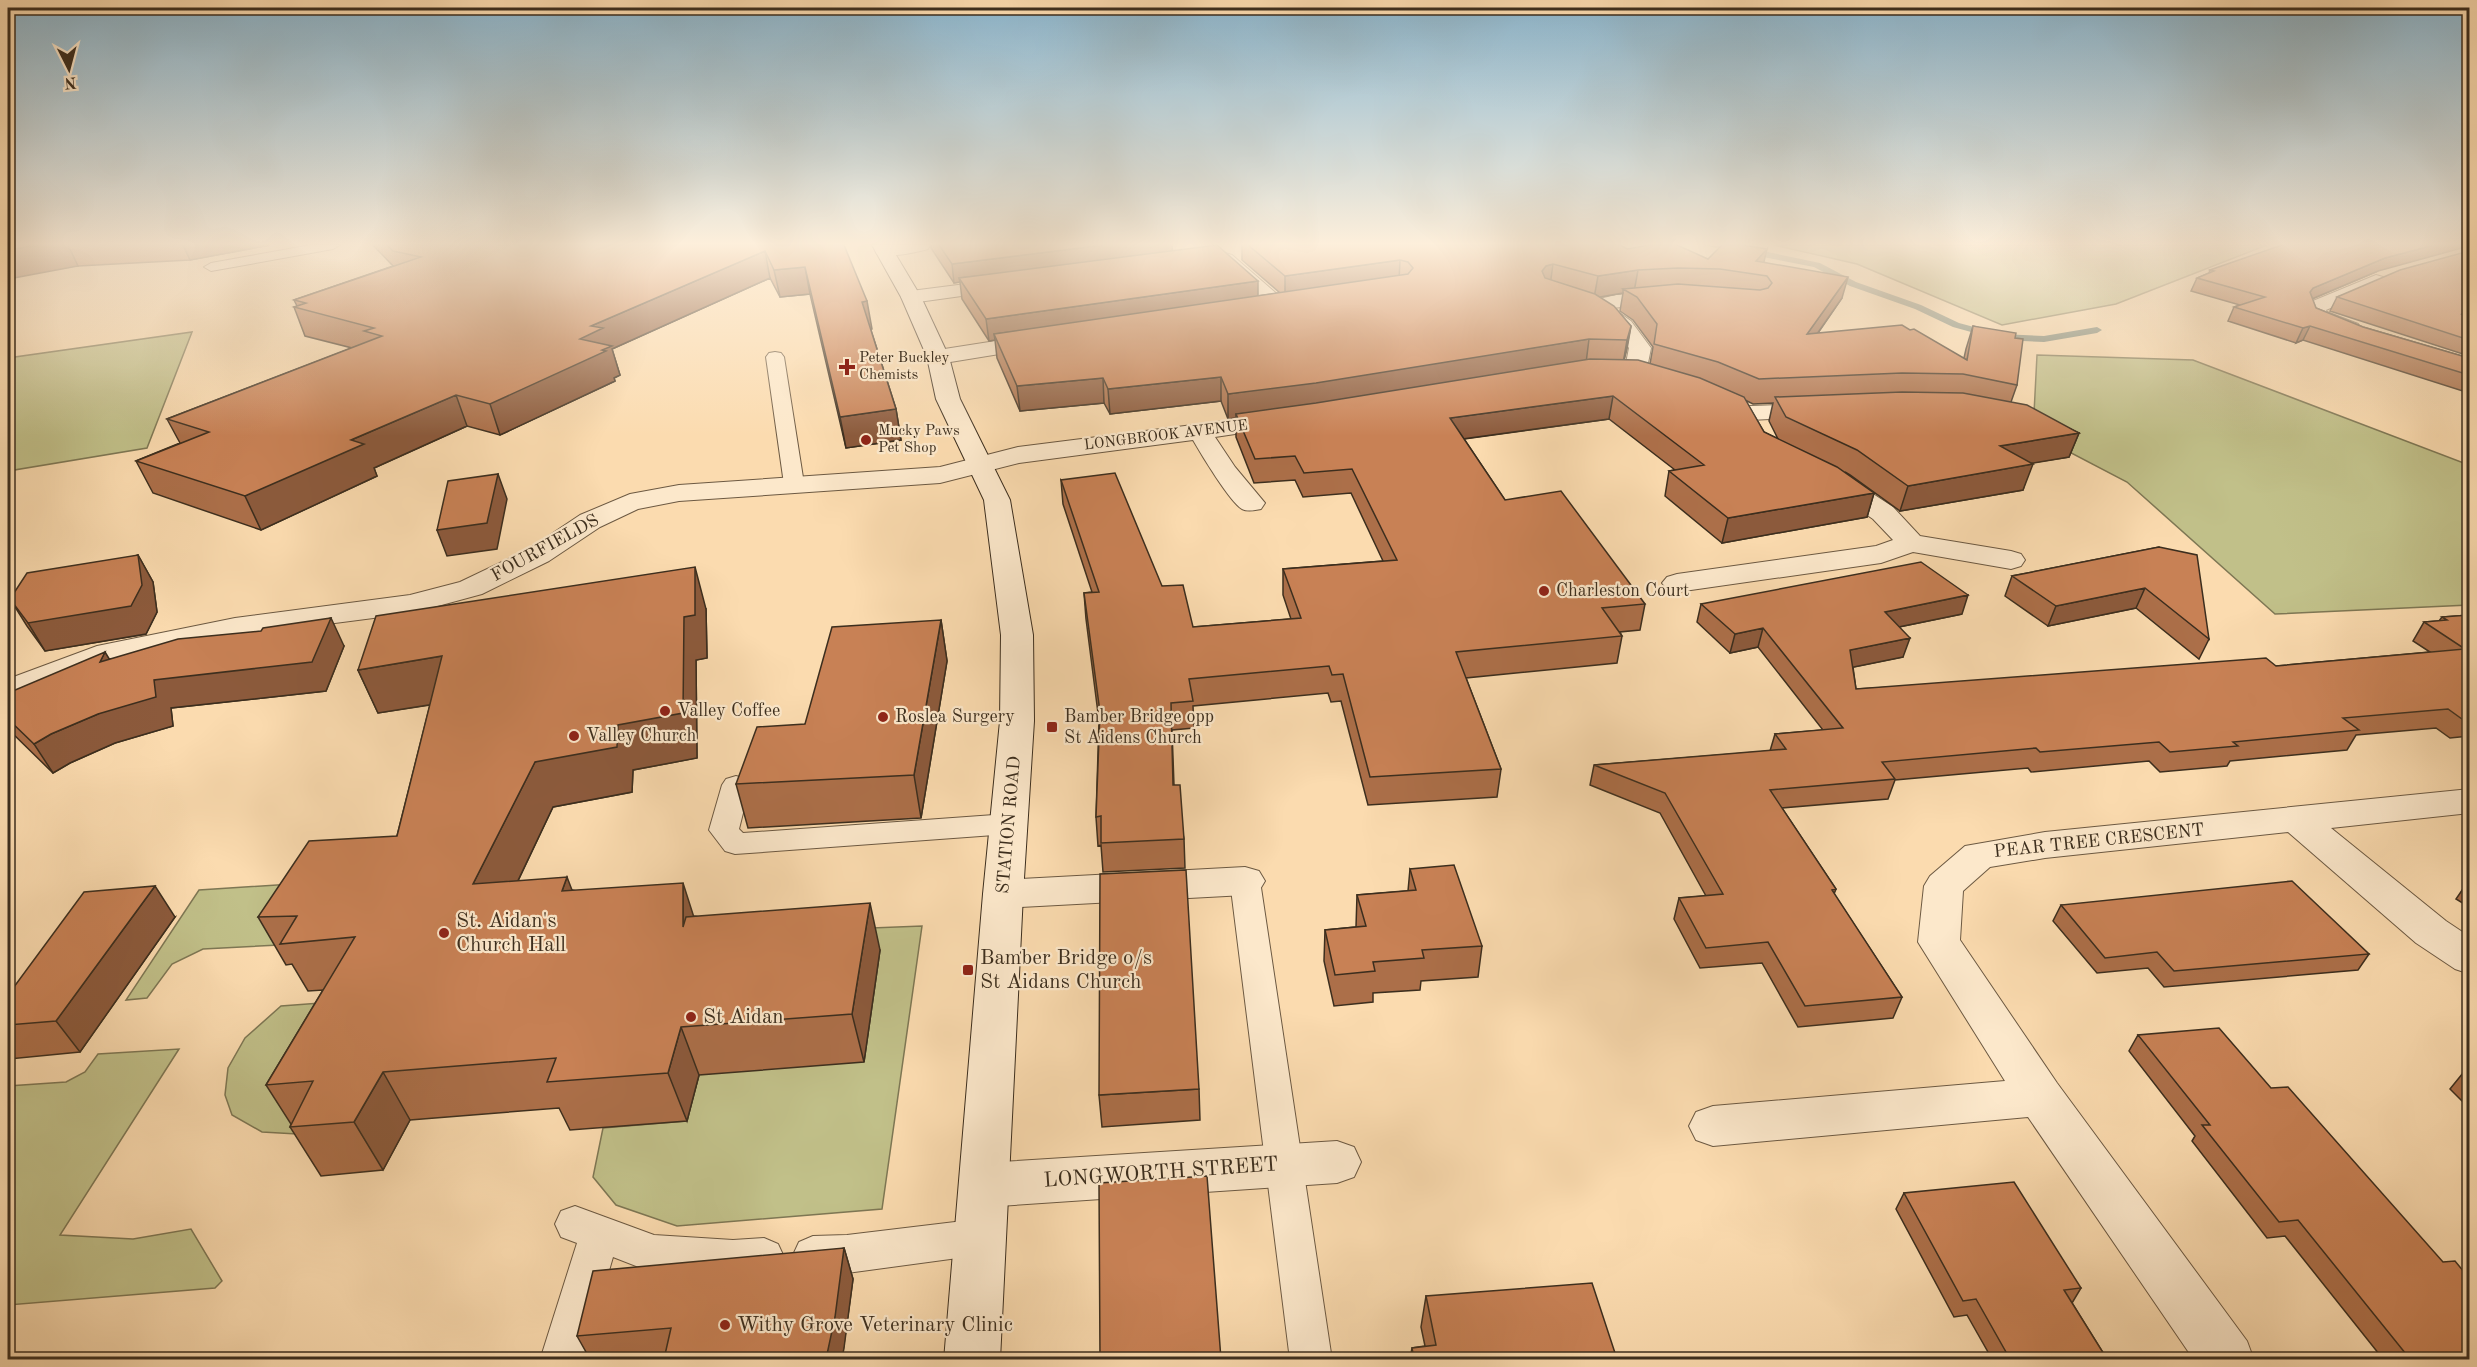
<svg xmlns="http://www.w3.org/2000/svg" width="2477" height="1367" font-family="'Old Standard TT',serif">
<rect width="100%" height="100%" fill="#fbdbaf"/>
<filter id="stains"><feTurbulence type="fractalNoise" baseFrequency=".00333" numOctaves="4"/><feColorMatrix values="0 0 0 0 .2 0 0 0 0 .09 0 0 0 0 .02 0 0 0 .5 -.17"/></filter>
<radialGradient id="worn" r=".72"><stop offset=".6" stop-color="#630" stop-opacity="0"/><stop offset="1" stop-color="#630" stop-opacity=".3"/></radialGradient>
<path fill="#c1c089" stroke="#7e7754" stroke-width="1.5" d="M1774,245H2267L2116,304L2002,325L1857,264Z
M192,332L147,448L8,471V358Z
M2037,355L2193,360L2469,465V605L2275,614L2127,482L2033,433Z
M338,881L299,944L203,949L172,964L147,998L126,1000L199,890Z
M922,926L882,1209L677,1226L616,1205L593,1177L603,1128L686,1121L699,1075L744,933Z
M373,999L297,1134L262,1132L232,1115L225,1095L228,1068L245,1038L281,1006Z
M179,1049L60,1235L133,1239L191,1229L222,1281L215,1288L8,1305V1086L66,1082L85,1072L98,1054Z"/>
<g fill="none" stroke-linecap="round" stroke-linejoin="round">
<path fill="#778374" fill-rule="evenodd" d="M1702,245L1749,248L1820,263L1856,282L1921,305L1959,323L2000,334L2044,336L2097,327L2102,330L2097,333L2044,342L2000,340L1953,327L1915,309L1850,286L1814,267Z"/>
<defs>
<path id="lane" d="M311,245H340L333,249L211,271L204,267L211,263Z
M775,352L781,353L784,357L804,484L801,488H787L784,484L766,357L769,353Z
M736,776L746,779L750,785L739,829L743,833L1008,814L1018,817L1023,824L1018,831L1008,834L735,854L725,851L709,830L722,785L726,779Z
M1245,870L1256,873L1260,881L1332,1360H1290L1230,881L1234,873Z
M575,1206L654,1235L733,1240L764,1238L778,1244L784,1257L778,1270L764,1276L733,1278L654,1273L613,1257L583,1360H540L577,1243L561,1237L555,1224L561,1211Z
M980,1219L994,1224L1000,1237L994,1250L980,1255L847,1273L813,1274L799,1268L793,1255L799,1242L813,1236L847,1235Z"/>
<path id="street" d="M883,245H930L928,249C913,253 892,258 877,254L875,250L877,246Z
M1225,253L1232,255L1285,301L1288,305L1285,309H1271L1218,263L1216,259L1218,255Z
M2376,275L2383,277L2386,281L2383,285L2326,310L2327,312L2358,324L2361,329L2358,334C2342,337 2324,326 2310,320L2305,307L2308,303Z
M1005,279L1012,281L1015,285L1012,289L911,303L904,301L901,297L904,293L911,291Z
M1667,292L1674,294L1677,298L1674,302L1612,308L1631,321L1651,348L1646,373L1643,378L1635,380L1627,378L1624,373L1629,348L1616,329L1584,306L1587,302L1616,295Z
M1040,334L1048,336L1051,341L1048,346L938,364L930,362L927,357L930,352L938,350Z
M1817,404L1825,406L1829,411L1825,416L1750,420L1741,418L1738,413L1741,408L1750,406Z
M1280,414L1289,416L1292,421L1289,426L1215,437L1235,467L1265,503L1261,509C1255,510 1248,512 1242,509C1230,502 1201,454 1193,440L1019,463L940,483L679,501L638,509L600,527L549,561L482,594L412,613L235,636L106,664L8,700V679L97,646L235,618L410,595L460,582L529,549L580,515L630,494L679,485L940,467L1018,447Z
M1832,471L1841,473L1893,507L1920,536L2011,551L2021,554L2025,560L2021,566L2011,569L1913,552L1881,563L1677,592L1667,589L1662,583L1667,577L1677,574L1876,546L1893,540L1873,519L1823,485L1819,479L1823,473Z
M2470,789V813L2331,828L2446,921L2470,937V974L2455,969L2416,943L2288,832L2045,858L1990,867L1963,891L1960,940L2057,1083L2247,1341L2254,1360H2194L2028,1117L1713,1146L1696,1140L1689,1126L1696,1112L1713,1106L2005,1081L1918,942L1924,886L1930,876L1965,846L2045,832Z
M1245,867L1259,871L1265,881L1259,891L1245,895L1003,908L989,904L983,894L989,884L1003,880Z
M1337,1141L1354,1147L1361,1162L1354,1177L1337,1183L984,1207L966,1200L959,1185L966,1170L984,1163Z"/>
<path id="secondary" d="M872,245H890L921,297L949,357L960,399L1010,500L1033,635L1034,721L1023,894L1000,1360H944L983,894L1000,721L1001,635L984,500L936,399L927,357L901,297Z"/>
</defs>
<use href="#lane" stroke="#6c5942" stroke-width="2"/>
<use href="#street" stroke="#6c5942" stroke-width="2"/>
<use href="#secondary" stroke="#3c2e1e" stroke-width="2"/>
<use href="#lane" fill="#fce8cb" fill-rule="evenodd"/>
<use href="#street" fill="#fce8cb" fill-rule="evenodd"/>
<use href="#secondary" fill="#fce8cb" fill-rule="evenodd"/>
</g>
<path fill="#ac6f49" stroke="#3c2e1e" stroke-width="1.5" fill-rule="evenodd" d="M8,245H270L190,260L78,266Z
M373,245H844L896,409L901,440L846,448L810,294L780,297L770,278L612,349L620,375L614,378L615,381L500,435L467,426L374,468L377,476L261,530L153,493L136,461L180,443L167,419L352,348L305,336L294,307L297,306L294,300L393,266Z
M931,245H1172V250L1258,296L1280,293L1242,260V245H1620L1627,249L1708,259L1764,262L1842,298L1818,333L1964,358L1966,349L1973,326L2015,338L2017,385L2011,402L2079,433L2069,457L2031,463L2023,490L1900,511L1850,475L1845,472L1874,493L1867,517L1722,543L1665,496L1669,471L1675,470L1609,419L1464,439L1505,500L1645,604L1640,630L1620,632L1622,636L1617,663L1466,678L1501,769L1497,797L1368,805L1341,701L1331,702L1328,693L1193,706L1194,728L1172,730L1174,785L1184,839L1185,868L1103,872L1101,845L1098,846L1096,817L1099,721L1086,619L1084,593L1092,592L1063,504L1061,480L1162,586L1193,627L1291,619L1283,595V569L1383,561L1351,493L1303,497L1295,480L1254,483L1236,437V418L1228,419L1221,401L1110,414L1104,403L1020,411L997,358L995,340L989,341L962,299L960,282L954,283L931,248ZM1623,293L1620,311L1633,320L1653,347L1650,364L1624,360L1631,326L1599,297ZM1745,400L1753,404L1773,403L1769,421L1778,439L1764,432Z
M2469,251V356L2330,311L2337,297Z
M2210,270L2378,271L2312,299L2316,308L2363,327L2469,358V393L2303,340L2296,343L2228,321L2234,307L2240,305L2191,291L2197,278L2209,273Z
M2159,547L2209,639L2199,659L2136,608L2048,626L2005,596L2012,576Z
M138,555L153,582L157,612L146,634L45,651L27,626L10,599Z
M1701,604L1962,614L1899,627L1903,657L1853,667L1856,689L2276,666L2430,652L2413,641L2424,622L2439,621L2442,617L2469,615V736L2450,738L2436,728L2356,735L2347,750L2230,761L2227,766L2160,772L2149,761L2031,772L2028,768L1895,780L1888,799L1782,808L1836,889L1834,894L1902,997L1893,1018L1798,1027L1762,963L1700,968L1674,919L1679,898L1706,896L1660,813L1590,785L1594,765L1770,751L1775,734L1823,730L1758,647L1730,653L1697,622Z
M706,609L707,658L696,660L697,758L633,770L632,792L553,807L518,881L572,890L694,916L880,950L864,1062L699,1075L687,1121L570,1130L559,1108L410,1120L383,1170L321,1176L290,1127L291,1124L266,1085L323,990L308,991L292,964L286,965L258,917L397,836L430,705L378,713L358,670Z
M941,620L947,661L921,818L748,828L736,784L805,724Z
M344,646L326,691L171,708L173,726L115,743L70,763L53,773L8,729V693L110,659Z
M1410,869L1482,946L1478,977L1421,981L1420,990L1373,993V1002L1334,1006L1324,961L1325,930L1356,927L1357,895L1408,891Z
M2469,880V907L2456,899Z
M2061,905L2369,954L2358,970L2164,987L2148,968L2097,973L2053,921Z
M175,917L80,1052L9,1059L8,1056V995Z
M2138,1035L2469,1359H2383L2285,1236L2267,1238L2192,1141L2195,1136L2129,1051Z
M2469,1072V1108L2450,1089L2463,1073Z
M1199,1089L1200,1120L1102,1127L1099,1095Z
M1904,1193L2081,1288L2072,1303L2107,1359H1992L1967,1315L1954,1317L1896,1209Z
M844,1248L853,1279L842,1359H590L577,1336Z
M1426,1296L1617,1359H1410L1412,1348L1425,1346L1421,1327Z"/>
<path fill="#8c5a3c" stroke="#3c2e1e" stroke-width="1.5" d="M38,245H68L78,266L8,279V250Z
M183,245H270L190,260Z
M1104,245H1172V255L959,278L960,282L954,283L952,264Z
M2434,245H2469V246L2378,271L2307,301L2310,292L2313,288L2385,258Z
M1767,249L1762,270L1756,261Z
M765,251L770,278L612,349L620,375L614,378L615,381L500,435L490,404L580,339L591,326Z
M1400,260L1399,281L1285,298V276Z
M1553,264L1550,286L1539,293L1542,271L1546,266Z
M805,267L810,294L780,297L774,270Z
M1638,270L1634,292L1623,289V293L1594,298L1598,276Z
M1848,277L1842,298L1801,357L1807,334Z
M1258,281V301L994,334L995,340L989,341L986,319Z
M867,301L872,329L867,330L862,302Z
M2469,311V322L2462,314Z
M1631,326L1627,349L1623,364L1627,340Z
M2310,326L2303,340L2296,343L2303,328Z
M1589,339L1586,363L1315,408L1236,414V418L1228,419V394Z
M1221,377V401L1110,414L1108,389Z
M1103,378L1104,403L1020,411L1017,386Z
M456,395L467,426L374,468L377,476L261,530L245,496L351,440Z
M1613,396L1609,419L1448,441L1450,418Z
M896,409L901,440L846,448L840,417Z
M2079,433L2069,457L1991,470L2000,446Z
M2033,464L2023,490L1900,511L1908,486Z
M498,474L507,499L497,549L447,556L437,530Z
M1874,493L1867,517L1722,543L1728,518Z
M138,555L153,582L157,612L146,634L45,651L28,623Z
M695,567L706,609L707,658L696,660L697,758L633,770L632,792L553,807L494,931L473,884L535,762L618,725L684,617Z
M2145,588L2136,608L2048,626L2056,606Z
M1968,595L1962,614L1879,631L1885,612Z
M331,618L344,646L326,691L171,708L173,726L115,743L70,763L53,773L34,744L51,734L98,714L154,680Z
M941,620L947,661L921,818L914,775Z
M1763,628L1758,647L1730,653L1735,634Z
M1910,638L1903,657L1844,669L1850,650Z
M105,652L122,680L100,662Z
M442,656L460,700L378,713L358,670Z
M8,780L11,785L8,788Z
M567,877L585,924L562,891Z
M683,883L698,930L683,927Z
M155,886L175,917L80,1052L56,1021Z
M870,903L880,950L864,1062L852,1014Z
M681,1027L699,1075L687,1121L668,1073Z
M383,1072L410,1120L383,1170L354,1122Z
M844,1248L853,1279L844,1348L842,1359H826Z"/>
<path fill="#c88155" stroke="#3c2e1e" stroke-width="1.5" d="M8,245H38L8,250Z
M387,245H844L867,301L862,302L896,409L840,417L805,267L774,270L765,251L591,326L603,328L580,339L612,346L602,350L606,351L490,404L456,395L351,440L364,444L245,496L136,461L209,432L167,419L382,336L364,331L374,328L294,307L306,303L294,300L421,257L393,251Z
M939,245H1104L952,264Z
M1217,245L1258,281L986,319L959,278Z
M1248,245H1620L1627,249L1650,245H1677L1708,259L1722,245H1743L1767,249L1756,261L1848,277L1807,334L1902,325L1910,330L1914,329L1967,360L1973,326L2016,333L2015,338L2023,339L2017,385L1963,374L1902,373L1759,379L1718,362L1654,344L1657,324L1637,297L1623,289L1678,284L1760,290L1768,288L1772,283L1767,276L1720,269L1678,268L1638,270L1598,276L1553,264L1546,266L1542,271L1545,278L1595,294L1614,306L1631,326L1627,340L1589,339L1316,383L1228,394L1221,377L1108,389L1103,378L1017,386L994,334L1401,275L1408,274L1413,268L1408,262L1400,260L1285,276Z
M2282,245H2434L2385,258L2313,288L2310,292L2316,308L2363,327L2469,358V375L2310,326L2303,328L2234,307L2265,297L2197,278L2214,271L2210,270Z
M2469,251V311L2462,314L2469,316V340L2337,297L2400,270Z
M1590,359L1638,360L1700,378L1744,397L1764,432L1837,467L1874,493L1728,518L1669,471L1704,465L1613,396L1450,418L1505,500L1561,491L1645,604L1602,608L1622,636L1456,652L1501,769L1370,777L1343,674L1332,675L1329,666L1189,679L1193,701L1171,703L1173,785H1180L1184,839L1101,843V816L1096,817L1100,712L1084,593L1099,592L1061,480L1115,473L1162,586L1183,585L1193,627L1301,618L1283,569L1397,560L1352,469L1304,473L1295,456L1255,459L1236,414L1316,403Z
M1902,392L1963,393L2027,405L2079,433L2000,446L2033,464L1908,486L1857,450L1786,417L1775,397Z
M498,474L487,523L437,530L448,481Z
M2159,547L2197,555L2209,639L2145,588L2056,606L2012,576Z
M138,555L142,585L131,606L28,623L10,599L27,573Z
M1921,562L1968,595L1885,612L1910,638L1850,650L1856,689L2266,658L2276,666L2465,649L2424,622L2447,620L2442,617L2469,615V718L2462,719L2448,709L2343,718L2359,730L2233,742L2238,746L2170,752L2159,742L2040,752L2036,748L1882,762L1895,779L1770,790L1836,889L1832,890L1902,997L1805,1006L1768,942L1706,948L1679,898L1723,894L1665,793L1594,765L1786,749L1775,734L1843,728L1763,628L1735,634L1701,604Z
M695,567V615L684,617L683,713L618,725L617,747L535,762L473,884L567,877L562,891L683,883V927L686,917L870,903L852,1014L681,1027L668,1073L547,1082L556,1058L383,1072L354,1122L290,1127L313,1081L266,1085L355,937L280,944L297,916L258,917L309,841L397,836L442,656L358,670L376,616Z
M331,618L312,662L154,680L156,697L98,714L51,734L34,744L8,719V693L105,652L100,662L178,639L261,631L263,628Z
M941,620L914,775L736,784L757,727L805,724L832,627Z
M1454,865L1482,946L1422,950L1424,958L1373,962L1375,971L1335,975L1325,930L1366,926L1357,895L1416,890L1410,869Z
M1186,870L1199,1089L1099,1095L1100,874Z
M2292,881L2369,954L2174,971L2157,952L2105,958L2061,905Z
M155,886L56,1021L8,1025V995L84,892Z
M2219,1028L2271,1088L2288,1087L2443,1262L2455,1261L2469,1278V1359H2410L2298,1220L2279,1222L2202,1125H2210L2138,1035Z
M2469,1072V1080L2463,1073Z
M1207,1176L1221,1359H1100L1099,1183Z
M2014,1182L2081,1288L2064,1290L2107,1359H2010L1976,1299L1963,1301L1904,1193Z
M844,1248L835,1317L826,1359H664L671,1328L577,1336L593,1271Z
M1592,1283L1617,1359H1414L1412,1348L1436,1345L1426,1296Z"/>
<linearGradient id="sky" x2="0" y2="1"><stop stop-color="#8bb7d0"/><stop offset="0.56" stop-color="#fdefdb"/><stop offset="1" stop-color="#fdefdb" stop-opacity="0"/></linearGradient>
<rect width="2477" height="436" fill="url(#sky)"/>
<g fill="#8f2418" stroke="#fce8cb" stroke-width="2">
<path d="M844 358h6v6h6v6h-6v6h-6v-6h-6v-6h6z"/>
<circle cx="866" cy="440" r="6"/>
<circle cx="1544" cy="591" r="6"/>
<circle cx="665" cy="711" r="6"/>
<circle cx="883" cy="717" r="6"/>
<rect x="1046" y="721" width="12" height="12" rx="3"/>
<circle cx="574" cy="736" r="6"/>
<circle cx="444" cy="933" r="6"/>
<rect x="962" y="964" width="12" height="12" rx="3"/>
<circle cx="691" cy="1017" r="6"/>
<circle cx="725" cy="1325" r="6"/>
</g>
<g text-anchor="middle" dominant-baseline="central" stroke-width="4.5" stroke-linejoin="round" paint-order="stroke">
<g font-size="15" fill="#3c2e1e" stroke="#fce8cb" text-anchor="start">
<text x="859" y="358">Peter Buckley<tspan x="859" dy="17">Chemists</tspan></text>
<text x="878" y="431">Mucky Paws<tspan x="878" dy="17">Pet Shop</tspan></text>
</g>
<g font-size="15" fill="#3c2e1e" stroke="#fce8cb">
<text transform="translate(1166 436) rotate(-7)">LONGBROOK AVENUE</text>
</g>
<g font-size="18" fill="#3c2e1e" stroke="#fce8cb">
<text transform="translate(545 548) rotate(-29)">FOURFIELDS</text>
<text transform="translate(1009 825) rotate(-85)">STATION ROAD</text>
<text transform="translate(2099 841) rotate(-6)">PEAR TREE CRESCENT</text>
</g>
<g font-size="18" fill="#3c2e1e" stroke="#fce8cb" text-anchor="start">
<text x="1556" y="591">Charleston Court</text>
<text x="677" y="711">Valley Coffee</text>
<text x="895" y="717">Roslea Surgery</text>
<text x="1064" y="717">Bamber Bridge opp<tspan x="1064" dy="21">St Aidens Church</tspan></text>
<text x="586" y="736">Valley Church</text>
</g>
<g font-size="21" fill="#3c2e1e" stroke="#fce8cb" text-anchor="start">
<text x="456" y="921">St. Aidan's<tspan x="456" dy="24">Church Hall</tspan></text>
<text x="980" y="958">Bamber Bridge o/s<tspan x="980" dy="24">St Aidans Church</tspan></text>
<text x="703" y="1017">St Aidan</text>
<text x="737" y="1325">Withy Grove Veterinary Clinic</text>
</g>
<g font-size="21" fill="#3c2e1e" stroke="#fce8cb">
<text transform="translate(1161 1173) rotate(-4)">LONGWORTH STREET</text>
</g>
</g>
<rect width="2477" height="1367" fill="none" stroke="#fbdbaf" stroke-width="30"/>
<rect x="9" y="9" width="2459" height="1349" fill="none" stroke="#3c2e1e" stroke-width="3"/>
<rect x="15" y="15" width="2447" height="1337" fill="none" stroke="#3c2e1e" stroke-width="1.5"/>
<g transform="translate(69 69) rotate(174)" stroke="#fce8cb" stroke-width="4.5" paint-order="stroke">
<path d="M0-4.5L10 22L0 15L-10 22Z" fill="#3c2e1e"/>
<text y="-9" font-size="16" font-weight="bold" text-anchor="middle" fill="#3c2e1e">N</text>
</g>
<rect width="100%" height="100%" filter="url(#stains)"/>
<rect width="100%" height="100%" fill="url(#worn)"/>
</svg>
